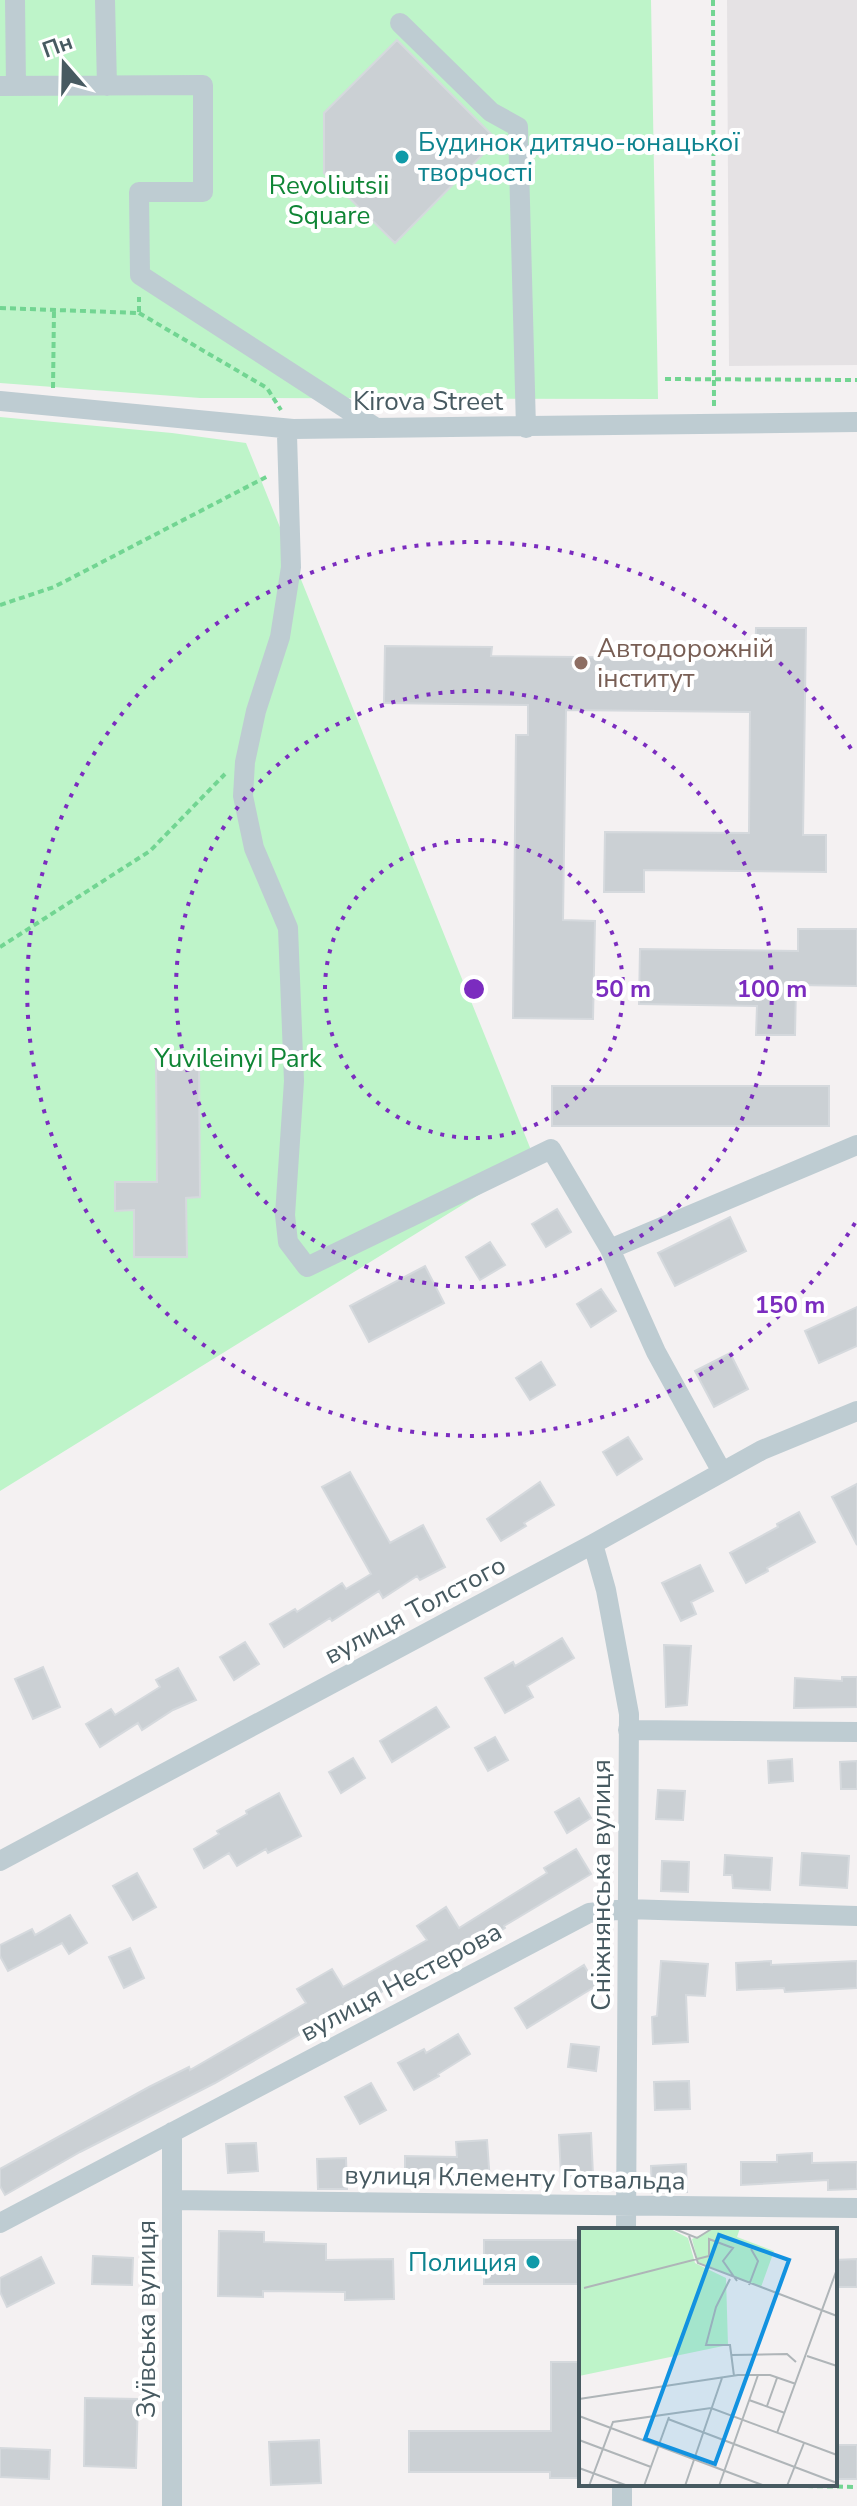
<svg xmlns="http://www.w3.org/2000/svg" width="857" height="2506" font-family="'Nunito Sans',sans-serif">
<rect width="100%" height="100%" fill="#f4f1f2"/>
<path fill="#e5e2e4" d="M727,0H857V365L729,366Z"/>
<path fill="#bef4c9" d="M0,0H651L658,399L200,398L0,383Z
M0,417L172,433L246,443L535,1160L0,1491Z"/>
<path fill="#cbd0d4" stroke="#d5d9dd" stroke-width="2" d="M397,40L497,140L395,243L324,173V113Z
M756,628H806L803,835H826V872L644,870V892H604L605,832L749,833L750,712L566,710L563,920L595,921L593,1019L513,1018L516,735H528V705L384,703L385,646L492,647L491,656L755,659Z
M798,929H857V986L796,985L795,1035H756L757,1006L639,1004L640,949L798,951Z
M199,1058L200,1197L186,1198L187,1257H134V1210L115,1211V1182H157L156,1059Z
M552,1086H829V1126H552Z
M557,1209L571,1232L546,1247L532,1224Z
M730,1217L746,1251L675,1286L658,1253Z
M490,1242L505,1265L480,1280L466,1257Z
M425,1266L444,1303L369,1342L350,1306Z
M601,1289L616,1311L591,1327L577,1304Z
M857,1307V1346L819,1363L805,1331Z
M730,1353L748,1389L714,1407L695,1371Z
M541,1362L555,1385L530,1400L516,1378Z
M628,1437L642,1459L617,1475L603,1452Z
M350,1472L390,1543L423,1525L445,1567L420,1580L417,1576L383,1598L379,1591L332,1621L330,1618L284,1647L270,1624L295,1609L297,1612L342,1583L346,1589L371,1574L322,1487Z
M540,1482L554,1505L524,1523L526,1526L501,1541L487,1519Z
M857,1484V1545L832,1497Z
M799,1512L815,1542L767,1568L768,1571L746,1583L730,1553L778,1527L777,1524Z
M700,1565L713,1591L691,1602L696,1614L681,1621L662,1583Z
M562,1638L574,1658L527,1686L533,1697L505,1713L485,1678L513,1662L515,1666Z
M245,1642L259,1664L234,1680L220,1657Z
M664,1645L691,1646L687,1705L666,1707Z
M43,1667L60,1707L33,1719L15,1679Z
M178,1668L196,1700L173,1710L142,1730L138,1723L100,1747L86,1724L111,1709L115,1715L160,1687L156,1680Z
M842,1677H857V1707L794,1708L795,1678L842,1681Z
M436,1707L449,1727L392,1762L380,1741Z
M495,1737L508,1760L488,1771L475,1748Z
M353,1758L365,1778L341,1793L329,1772Z
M792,1759L793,1781L769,1783L768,1761Z
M857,1761V1789H841L840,1762Z
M658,1790L685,1791L683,1820L656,1819Z
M279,1793L301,1836L268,1853L266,1849L237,1866L229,1853L204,1868L194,1849L219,1834L217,1831L247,1814L246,1811Z
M579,1798L591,1818L567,1833L555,1812Z
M576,1849L591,1874L504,1926L505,1928L481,1943L478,1937L441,1961L403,1982L402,1980L320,2028L318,2024L215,2083L80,2152L5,2195L0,2186V2169L149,2087L189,2067L190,2070L306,2003L297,1989L332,1969L343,1987L427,1940L417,1926L446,1907L459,1928L547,1873L544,1868Z
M802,1853L849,1856L847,1888L800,1885Z
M725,1855L772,1858L770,1890L733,1888L732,1875H724Z
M662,1861L689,1862L688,1892L661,1891Z
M137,1873L156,1907L133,1920L113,1886Z
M70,1915L87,1943L69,1954L62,1943L8,1971L0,1956V1945L32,1929L35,1935Z
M130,1948L144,1978L124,1988L109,1957Z
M661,1961L708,1964L705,1996L686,1995L688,2042L653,2044L652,2017L657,2016Z
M771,1961V1965L857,1961V1988L785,1992L784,1988L737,1990L736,1963Z
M584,1965L596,1986L527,2028L515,2008Z
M458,2034L470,2054L438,2074L439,2076L414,2090L398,2063L424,2049L426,2053Z
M571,2044L599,2047L596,2071L568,2067Z
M689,2081L690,2109L655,2110L654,2082Z
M371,2083L386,2110L360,2124L345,2097Z
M591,2133L593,2175L561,2177L559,2135Z
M487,2140L490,2182L458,2183V2179L405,2178V2156L457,2157L456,2142Z
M256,2143L258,2171L228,2173L226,2144Z
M812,2153V2163L857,2162V2189L828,2190V2180L741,2185V2162H777V2155Z
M346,2158L347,2189H318L317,2159Z
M686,2164L687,2192L652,2193L651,2166Z
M219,2231L264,2232V2242L326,2244V2260L393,2259L394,2299L345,2300V2292L263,2291V2297L218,2296Z
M484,2240H581V2284H484Z
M93,2256L133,2258L132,2285L92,2284Z
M41,2257L54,2283L7,2307L0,2292V2278Z
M857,2259V2287H835V2260Z
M551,2362H581V2478H550V2472H409V2431H551Z
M85,2398L138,2399L136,2468L84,2466Z
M319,2440L321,2483L271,2485L269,2442Z
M838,2445H857V2479H837Z
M0,2448L50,2450L49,2479L0,2477Z"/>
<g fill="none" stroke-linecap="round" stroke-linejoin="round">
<path stroke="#72d592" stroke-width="4" stroke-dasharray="6 4" stroke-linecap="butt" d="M713,0L714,406
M0,308L139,313V297
M139,313L267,388L281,410
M665,379L857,380
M53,388L54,310
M0,605L54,587L268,476
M0,947L150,851L225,774
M697,2484L857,2487"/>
<path stroke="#beccd2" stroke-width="20" d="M15,0L16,86
M105,0L107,86
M400,23L491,112L518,127L526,428
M0,86L203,85V192H139L140,275L373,426
M0,401L293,429L857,422
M293,429L287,435L291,567L280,637L256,711L245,762L243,796L254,848L288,928L294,1081L285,1215L288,1242L307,1267L551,1149L610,1249L656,1352L722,1472
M610,1249L857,1145
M593,1544L606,1590L629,1714L626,2230
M628,1730L857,1732
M0,1861L593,1544L762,1450L857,1411
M172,2200L857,2208
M0,2223L589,1913L626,1909L857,1916
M172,2506V2132
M622,2506V2484"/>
</g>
<g fill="none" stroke="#7b2cbf" stroke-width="4" stroke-dasharray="4 8">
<circle cx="474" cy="989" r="149"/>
<circle cx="474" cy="989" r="298"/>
<path d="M855 1223A447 447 0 1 1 855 755"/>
</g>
<g fill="#0f9aa8" stroke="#fff" stroke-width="3">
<circle cx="402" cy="157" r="8"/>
<circle cx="533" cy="2262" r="8"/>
</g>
<circle fill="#8d6e63" stroke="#fff" stroke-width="3" cx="581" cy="663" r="8"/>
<g text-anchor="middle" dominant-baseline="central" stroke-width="8" stroke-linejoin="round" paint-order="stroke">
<g font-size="26" fill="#0d838f" stroke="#fff" text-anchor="start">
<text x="418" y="142">Будинок дитячо-юнацької<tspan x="418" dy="30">творчості</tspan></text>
<text x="517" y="2262" text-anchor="end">Полиция</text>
</g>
<g font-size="26" fill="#0f8535" stroke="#fff">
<text x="329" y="185">Revoliutsii<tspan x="329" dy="30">Square</tspan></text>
<text x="238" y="1058">Yuvileinyi Park</text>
</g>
<g font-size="26" fill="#475a61" stroke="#fff">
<text x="428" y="401">Kirova Street</text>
<text transform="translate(415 1610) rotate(-28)">вулиця Толстого</text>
<text transform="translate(601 1885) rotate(-90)">Сніжнянська вулиця</text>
<text transform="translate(401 1982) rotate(-28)">вулиця Нестерова</text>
<text transform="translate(515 2178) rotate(1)">вулиця Клементу Готвальда</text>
<text transform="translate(146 2319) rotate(-90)">Зуївська вулиця</text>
</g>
<g font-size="26" fill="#785e54" stroke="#fff" text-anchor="start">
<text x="597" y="648">Автодорожній<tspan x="597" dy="30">інститут</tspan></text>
</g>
</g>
<g transform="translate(579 2228)">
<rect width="258" height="258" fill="#f4f1f2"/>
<path d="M0,0H90L109,10L116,35L147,50L149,117L0,148ZM136,0H161L158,9L195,23L182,59L119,34L113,11Z" fill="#bef4c9"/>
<path fill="none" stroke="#afb5b8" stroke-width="2" d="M93,0L118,10L134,0M110,8L119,35L258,88M151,51L137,79L127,117H151L155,148M170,57L179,33L172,21M5,60L130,28V11L154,20L144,33L158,53M153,127L208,126L217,134M228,128L258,138M0,171L159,147H191L217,156M170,172L206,185M188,178L198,150M0,188L186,258M89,191L258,255M198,205L258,41M0,212L72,239M0,240L49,258M10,258L34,194L132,180L258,227M65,258L90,189M106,258L143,150M140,258L179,147M208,258L225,215"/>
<path fill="#1292e0" fill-opacity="0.15" stroke="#1292e0" stroke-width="4" d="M140,7L210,32L136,236L66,211Z"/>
<rect width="258" height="258" fill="none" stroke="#475a61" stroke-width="4"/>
</g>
<circle cx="474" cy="989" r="12" fill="#7b2cbf" stroke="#fff" stroke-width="4"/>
<g font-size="24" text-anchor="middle" font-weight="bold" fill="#7b2cbf" stroke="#fff" stroke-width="8" stroke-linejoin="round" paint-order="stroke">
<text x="623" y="997">50 m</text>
<text x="772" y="997">100 m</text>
<text x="790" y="1313">150 m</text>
</g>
<g transform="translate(64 64) rotate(340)" stroke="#ffffff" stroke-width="6" paint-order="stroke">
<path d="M0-6L14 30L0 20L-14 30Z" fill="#475a61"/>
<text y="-12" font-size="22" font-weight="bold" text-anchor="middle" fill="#475a61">Пн</text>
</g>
</svg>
